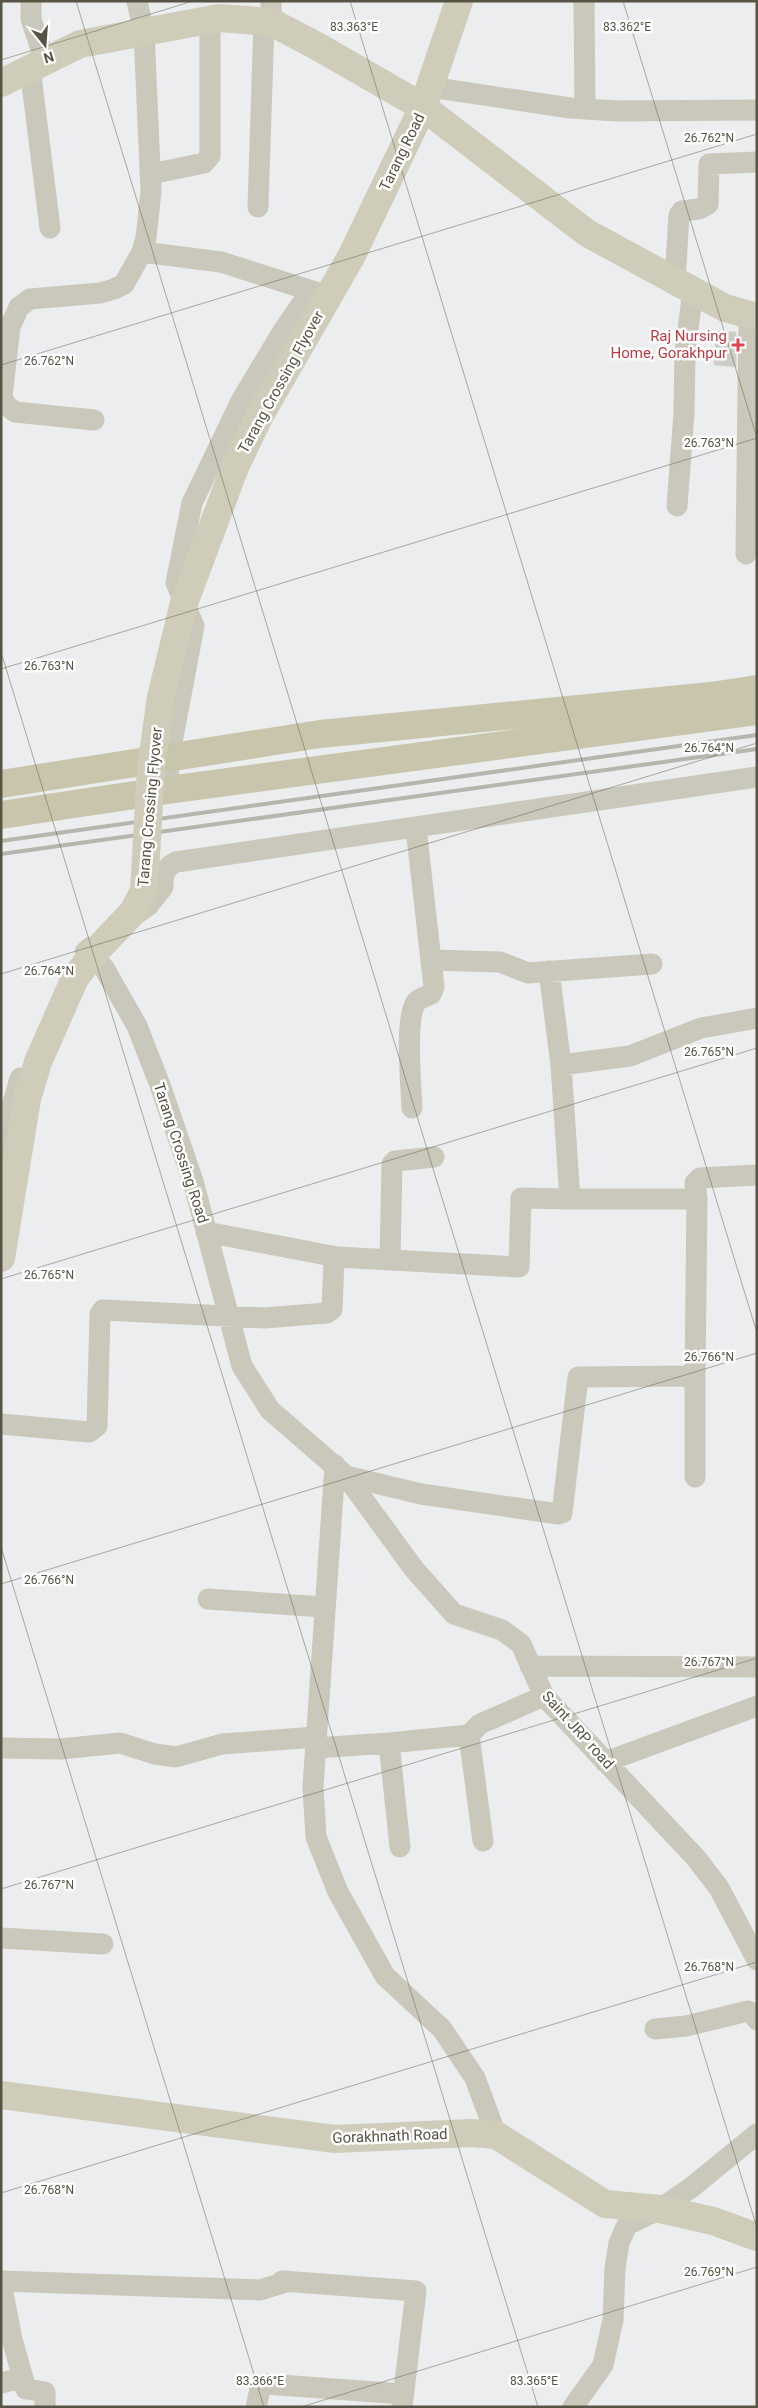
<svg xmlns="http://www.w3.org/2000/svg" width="758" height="2408" font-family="Roboto,sans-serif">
<rect width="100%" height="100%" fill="#ebedee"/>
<path fill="#ccccc5" stroke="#d6d7d0" d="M716,331L736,332V367L714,365Z"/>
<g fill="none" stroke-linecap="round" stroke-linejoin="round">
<path stroke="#cac8ba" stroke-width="21" d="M31,1V19L45,61
M271,1V22
M584,1L585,109
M30,68L50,228
M430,87L570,108L617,111L757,110
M151,174L204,163L210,156V20
M258,207L264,22
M142,252L221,262L328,296
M675,281L679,215L682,211L699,209L708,204L709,164L757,162
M94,420L15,412L6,405L2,396L10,327L19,307L30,299L100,293L114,289L124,284L142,252L146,238L151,191L144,32L137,1
M677,506L684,413L685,353L693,290
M746,554L749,315
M168,790L169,758L194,626L176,583L192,503L241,401L283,331L301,305L328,296
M138,913L148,906L163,887C163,875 164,868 176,862L757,777
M91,947L85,952L104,968L137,1026L160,1085L193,1181L242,1366L270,1410L346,1476L421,1494L558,1514L562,1513L578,1377L695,1376L697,1199L695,1183L700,1178L757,1175
M432,960L500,962L528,973L652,964
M549,971L561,1065L570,1199H697
M561,1065L630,1056L701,1028L757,1018
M412,1108C411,1085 405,1022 415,1004C418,998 426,997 431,994L434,987L416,828
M1,1163L9,1117L20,1078
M206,1232L337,1257
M390,1258L392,1164L395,1161L434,1157
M695,1376V1477
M1,1424L89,1432L97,1426L100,1314L103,1310L264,1318L327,1313L332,1309L334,1260L337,1257L519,1267L521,1198L570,1199
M335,1465L313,1787L316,1837L338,1892L385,1976L442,2029L475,2078L496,2135
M346,1476L414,1569L454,1614L502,1630L521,1644L544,1696L696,1858L719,1888L757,1960
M208,1599L324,1607
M530,1666L757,1667
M1,1748L60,1749L120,1743L155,1754L176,1757L222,1744L316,1737
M316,1748L389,1743
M605,1762L757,1706
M483,1841L469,1735L480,1724L544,1696
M400,1847L389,1743L469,1735
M1,1938L103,1944
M655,2029L686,2026L748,2011L752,2013L757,2020
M1,2281L260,2290L286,2282
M282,2281L416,2291L402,2407
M1,2283L12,2339L26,2389L45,2392V2407
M1,2383L20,2378L25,2387
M256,2407L261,2385L266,2384L403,2394
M573,2407L603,2365L613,2320L615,2268L619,2243L627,2225L660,2209L692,2187L757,2134"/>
<path stroke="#cfccba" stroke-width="28" d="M1,83L80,44L219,18L271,22L315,45L423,107L587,233L725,308L757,317
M260,415L351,257L423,107L459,1
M1,2095L335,2139L471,2133L496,2135L605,2204L660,2209L713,2221L757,2237"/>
<path stroke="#c9c5ac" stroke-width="28" d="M1,784L320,734L711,696L757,689
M1,815L168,790L757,711"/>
<path stroke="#b6b5ae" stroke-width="4" d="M1,841L757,735
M1,854L757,749"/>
<path stroke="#cfccba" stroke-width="28" d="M1,1258L27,1099L38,1062L75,978L94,953L133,912L144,891L151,769L161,697L184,603L235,467L260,415"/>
</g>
<path fill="none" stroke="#575445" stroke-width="1" stroke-opacity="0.45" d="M76,1L757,2228M350,1L757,1333M623,1L757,438M1,60L193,1M1,365L757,134M1,652L538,2407M1,669L757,438M1,974L757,743M1,1279L757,1048M1,1547L264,2407M1,1584L757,1353M1,1889L757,1658M1,2193L757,1962M301,2407L757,2267"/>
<path fill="#e0444e" stroke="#fff" stroke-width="2" d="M735.5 337.5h5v5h5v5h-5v5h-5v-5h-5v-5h5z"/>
<g text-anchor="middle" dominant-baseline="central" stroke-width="5" stroke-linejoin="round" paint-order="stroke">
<g font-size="15" fill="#575445" stroke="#fff">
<text transform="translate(402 152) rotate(-64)">Tarang Road</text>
<text transform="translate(281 382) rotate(-61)">Tarang Crossing Flyover</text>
<text transform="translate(150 807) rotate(-85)">Tarang Crossing Flyover</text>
<text transform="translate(181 1153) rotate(72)">Tarang Crossing Road</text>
<text transform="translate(578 1730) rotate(48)">Saint JRP road</text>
<text transform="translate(390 2136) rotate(-2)">Gorakhnath Road</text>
</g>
<g font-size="15" fill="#be3a42" stroke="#fff" text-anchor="end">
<text x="727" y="336">Raj Nursing<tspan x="727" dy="17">Home, Gorakhpur</tspan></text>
</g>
</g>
<g font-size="12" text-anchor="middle" fill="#575445" stroke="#fff" stroke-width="5" stroke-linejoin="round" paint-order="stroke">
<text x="354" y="31">83.363°E</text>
<text x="627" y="31">83.362°E</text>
<text x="709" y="142">26.762°N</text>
<text x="49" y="365">26.762°N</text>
<text x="709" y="447">26.763°N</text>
<text x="49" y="670">26.763°N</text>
<text x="709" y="752">26.764°N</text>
<text x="49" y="975">26.764°N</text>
<text x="709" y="1056">26.765°N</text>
<text x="49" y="1279">26.765°N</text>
<text x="709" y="1361">26.766°N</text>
<text x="49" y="1584">26.766°N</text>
<text x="709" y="1666">26.767°N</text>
<text x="49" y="1889">26.767°N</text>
<text x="709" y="1971">26.768°N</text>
<text x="49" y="2194">26.768°N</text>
<text x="709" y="2276">26.769°N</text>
<text x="260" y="2385">83.366°E</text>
<text x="534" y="2385">83.365°E</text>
</g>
<rect width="758" height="2408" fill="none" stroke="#575445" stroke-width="5"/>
<g transform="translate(45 45) rotate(163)" stroke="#ffffff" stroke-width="4" paint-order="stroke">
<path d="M0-4L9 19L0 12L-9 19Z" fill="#575445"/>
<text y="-8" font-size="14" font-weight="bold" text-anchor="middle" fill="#575445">N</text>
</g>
</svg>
